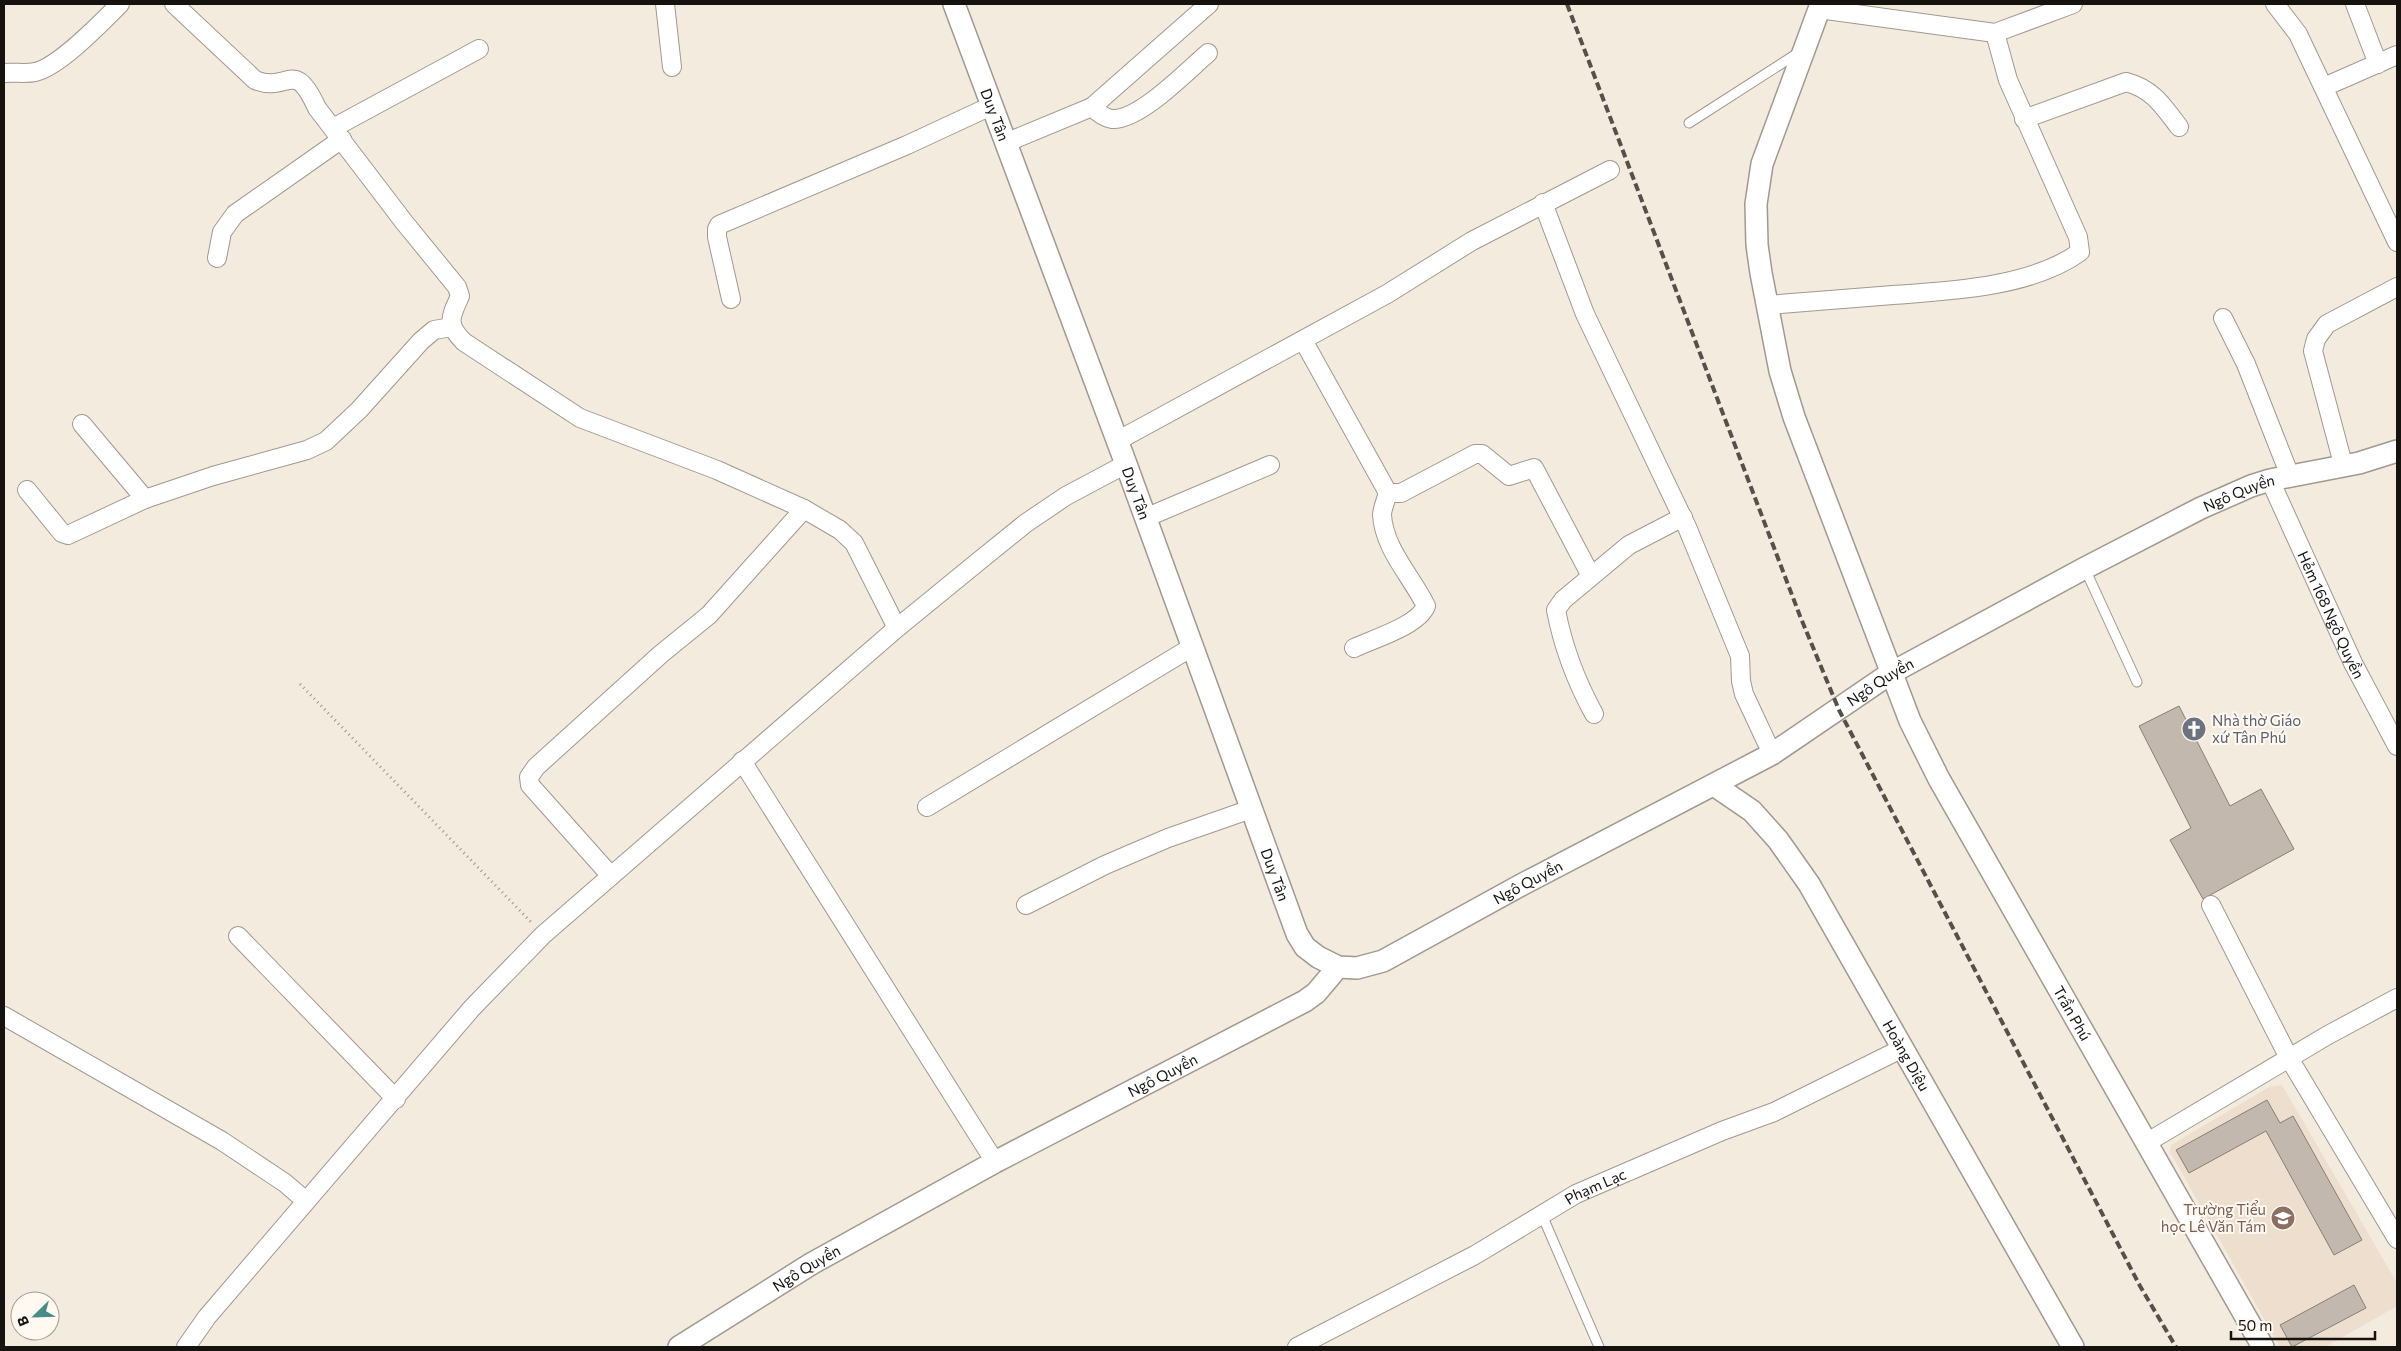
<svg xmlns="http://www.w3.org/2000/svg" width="2401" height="1351" font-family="Commissioner,sans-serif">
<rect width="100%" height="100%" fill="#f4ebdf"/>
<path fill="#eddecd" d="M2282,1085L2397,1283V1306L2325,1347H2280L2170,1152L2171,1145L2269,1087Z"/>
<path fill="#c2b8ae" stroke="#887f75" d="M2179,706L2230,806L2261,789L2294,849L2203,899L2170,840L2191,828L2139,726Z
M2267,1100L2280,1123L2293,1116L2362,1240L2334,1255L2266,1131L2189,1173L2176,1150Z
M2354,1285L2366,1308L2292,1347L2280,1325Z"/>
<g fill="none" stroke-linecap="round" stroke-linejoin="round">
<defs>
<path id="service" d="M1689,123L1798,53
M2085,569L2137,682
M1542,1215L1599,1347"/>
<g id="minor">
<path d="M174,4L255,80C289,94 293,56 317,108L404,222L457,287L460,296C450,318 446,324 464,342L580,418L717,470L804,509L840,530L854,543L897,628"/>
<path d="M665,4L672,67"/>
<path d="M2275,4L2298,34L2306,51L2397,242"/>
<path d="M2355,4L2378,64"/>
<path d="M1819,9L1995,33L2073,4"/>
<path d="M4,73C13,72 27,74 35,72C59,67 102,22 120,4"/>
<path d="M2324,87L2397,55"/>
<path d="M1092,107C1097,112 1104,118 1112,119C1139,121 1187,71 1208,53"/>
<path d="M2024,119L2126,82C2153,89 2163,106 2179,127"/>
<path d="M333,128L479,49"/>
<path d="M1005,143L1092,107L1209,4"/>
<path d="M1543,203L1585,314L1687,527L1740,656L1741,681L1744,694L1772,754"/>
<path d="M217,258L222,232L235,214L342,139"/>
<path d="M731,299L717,237V229L719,225L907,145L991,106"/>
<path d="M1767,305C1809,302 1851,298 1893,295C1950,291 2032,287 2080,252L2078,237L2008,80L1995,33"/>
<path d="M2223,318L2246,364L2290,476"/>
<path d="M1303,340L1388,493H1401L1475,454H1482L1509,476L1534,468L1591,576"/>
<path d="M82,424L145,499"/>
<path d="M1117,441L1387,294L1472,241L1610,170"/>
<path d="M2343,464L2313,351L2316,339L2327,324L2397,287"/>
<path id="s1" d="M2270,480L2353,663L2397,746"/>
<path d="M27,490L62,533L68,535L145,499L213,476L307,450L326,441L359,410L421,341L434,330L452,327"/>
<path d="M1145,518L1270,465"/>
<path d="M1354,648C1373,639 1418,626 1426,606C1412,577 1384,549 1382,515C1382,509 1386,500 1388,493"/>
<path d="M1594,714C1576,681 1563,647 1556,610L1563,600L1629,545L1683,517"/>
<path d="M742,761L995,1162"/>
<path d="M927,807L1192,647"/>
<path d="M611,876L530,785L529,777L536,767L661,654L709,615L804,509"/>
<path d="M1026,905L1105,865L1168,838L1251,809"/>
<path d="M2211,905L2289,1058L2397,1239"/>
<path d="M238,936L396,1099"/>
<path d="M4,1016L222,1141L285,1183L306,1201"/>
<path d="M2146,1143L2328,1035L2397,998"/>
<path d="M186,1347L207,1317L472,1008L543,935L897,628L979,561L1026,523L1066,496L1126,464"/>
<path id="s2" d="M1297,1347L1475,1255L1576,1194L1722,1131L1774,1112L1903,1048"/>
</g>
<g id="tertiary">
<path id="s3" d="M954,4L1126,464L1297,934L1305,947L1318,957L1338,967L1357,968L1383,961L1523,884L1772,754L1891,673L2085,568L2201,508L2251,486L2270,480L2359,463L2397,451"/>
<path id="s4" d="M1821,4L1762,164L1756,204L1757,245L1761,273L1780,371L1794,417L1910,721L1939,779L2263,1347"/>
<path id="s5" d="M1714,785L1752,811L1778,840L1809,884L2073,1347"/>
<path id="s6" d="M679,1347L811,1264L995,1162L1305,1001L1316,993L1338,967"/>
</g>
</defs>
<use href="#service" stroke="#a1988e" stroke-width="11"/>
<use href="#minor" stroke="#a1988e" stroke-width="20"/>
<use href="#tertiary" stroke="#a1988e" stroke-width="24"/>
<path stroke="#9b958c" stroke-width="3" stroke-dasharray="1 4" stroke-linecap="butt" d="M300,684L531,922"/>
<use href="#service" stroke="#fff" stroke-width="9"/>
<use href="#minor" stroke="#fff" stroke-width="18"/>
<use href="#tertiary" stroke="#fff" stroke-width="21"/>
<path stroke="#55504a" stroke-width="4" stroke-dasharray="8 4" stroke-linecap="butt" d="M1567,4L1800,616L1839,710L2140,1286L2176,1347"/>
</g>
<defs>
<symbol id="church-disc" viewBox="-11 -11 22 22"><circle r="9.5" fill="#6b7280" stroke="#fff9f2"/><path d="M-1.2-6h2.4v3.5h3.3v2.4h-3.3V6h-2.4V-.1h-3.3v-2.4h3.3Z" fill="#fff"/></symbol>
<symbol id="school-disc" viewBox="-11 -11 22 22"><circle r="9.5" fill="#8d6e63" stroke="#fff9f2"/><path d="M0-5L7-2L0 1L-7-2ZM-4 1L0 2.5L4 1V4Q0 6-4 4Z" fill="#fff"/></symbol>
</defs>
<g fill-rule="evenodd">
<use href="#church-disc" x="2180" y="715" width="28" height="28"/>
<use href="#school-disc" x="2269" y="1204" width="28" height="28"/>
</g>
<g text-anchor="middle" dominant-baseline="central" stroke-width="4" stroke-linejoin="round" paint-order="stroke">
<g font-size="15" fill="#16130f" stroke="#fff9f2">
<text stroke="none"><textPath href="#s3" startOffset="118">Duy Tân</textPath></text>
<text stroke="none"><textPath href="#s3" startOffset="522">Duy Tân</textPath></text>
<text stroke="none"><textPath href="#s3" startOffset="2068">Ngô Quyền</textPath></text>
<text stroke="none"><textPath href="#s1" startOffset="148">Hẻm 168 Ngô Quyền</textPath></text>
<text stroke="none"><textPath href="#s3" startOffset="1662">Ngô Quyền</textPath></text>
<text stroke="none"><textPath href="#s3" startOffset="928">Duy Tân</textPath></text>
<text stroke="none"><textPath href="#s3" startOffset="1256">Ngô Quyền</textPath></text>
<text stroke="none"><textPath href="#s4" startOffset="1088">Trần Phú</textPath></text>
<text stroke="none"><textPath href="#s5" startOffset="336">Hoàng Diệu</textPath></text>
<text stroke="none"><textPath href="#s6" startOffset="555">Ngô Quyền</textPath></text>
<text stroke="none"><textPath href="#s2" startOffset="339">Phạm Lạc</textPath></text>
<text stroke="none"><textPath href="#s6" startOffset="150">Ngô Quyền</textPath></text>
</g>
<g font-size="15" fill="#5b616d" stroke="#fff9f2" text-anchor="start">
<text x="2212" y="720">Nhà thờ Giáo<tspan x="2212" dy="17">xứ Tân Phú</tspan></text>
</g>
<g font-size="15" fill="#785e54" stroke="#fff9f2" text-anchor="end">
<text x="2266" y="1209">Trường Tiểu<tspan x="2266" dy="17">học Lê Văn Tám</tspan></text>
</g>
</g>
<rect width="2401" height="1351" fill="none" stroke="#16130f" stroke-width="10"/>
<g transform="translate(35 1316) rotate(247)"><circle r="24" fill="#fff9f2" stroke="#a29d97"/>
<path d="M0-4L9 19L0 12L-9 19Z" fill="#468d88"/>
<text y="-8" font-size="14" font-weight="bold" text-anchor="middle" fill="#16130f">B</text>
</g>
<path d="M2231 1331v8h144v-8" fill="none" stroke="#16130f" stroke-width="2.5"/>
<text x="2238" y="1331" font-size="15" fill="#16130f" stroke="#fff9f2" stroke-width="4" paint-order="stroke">50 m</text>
</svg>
